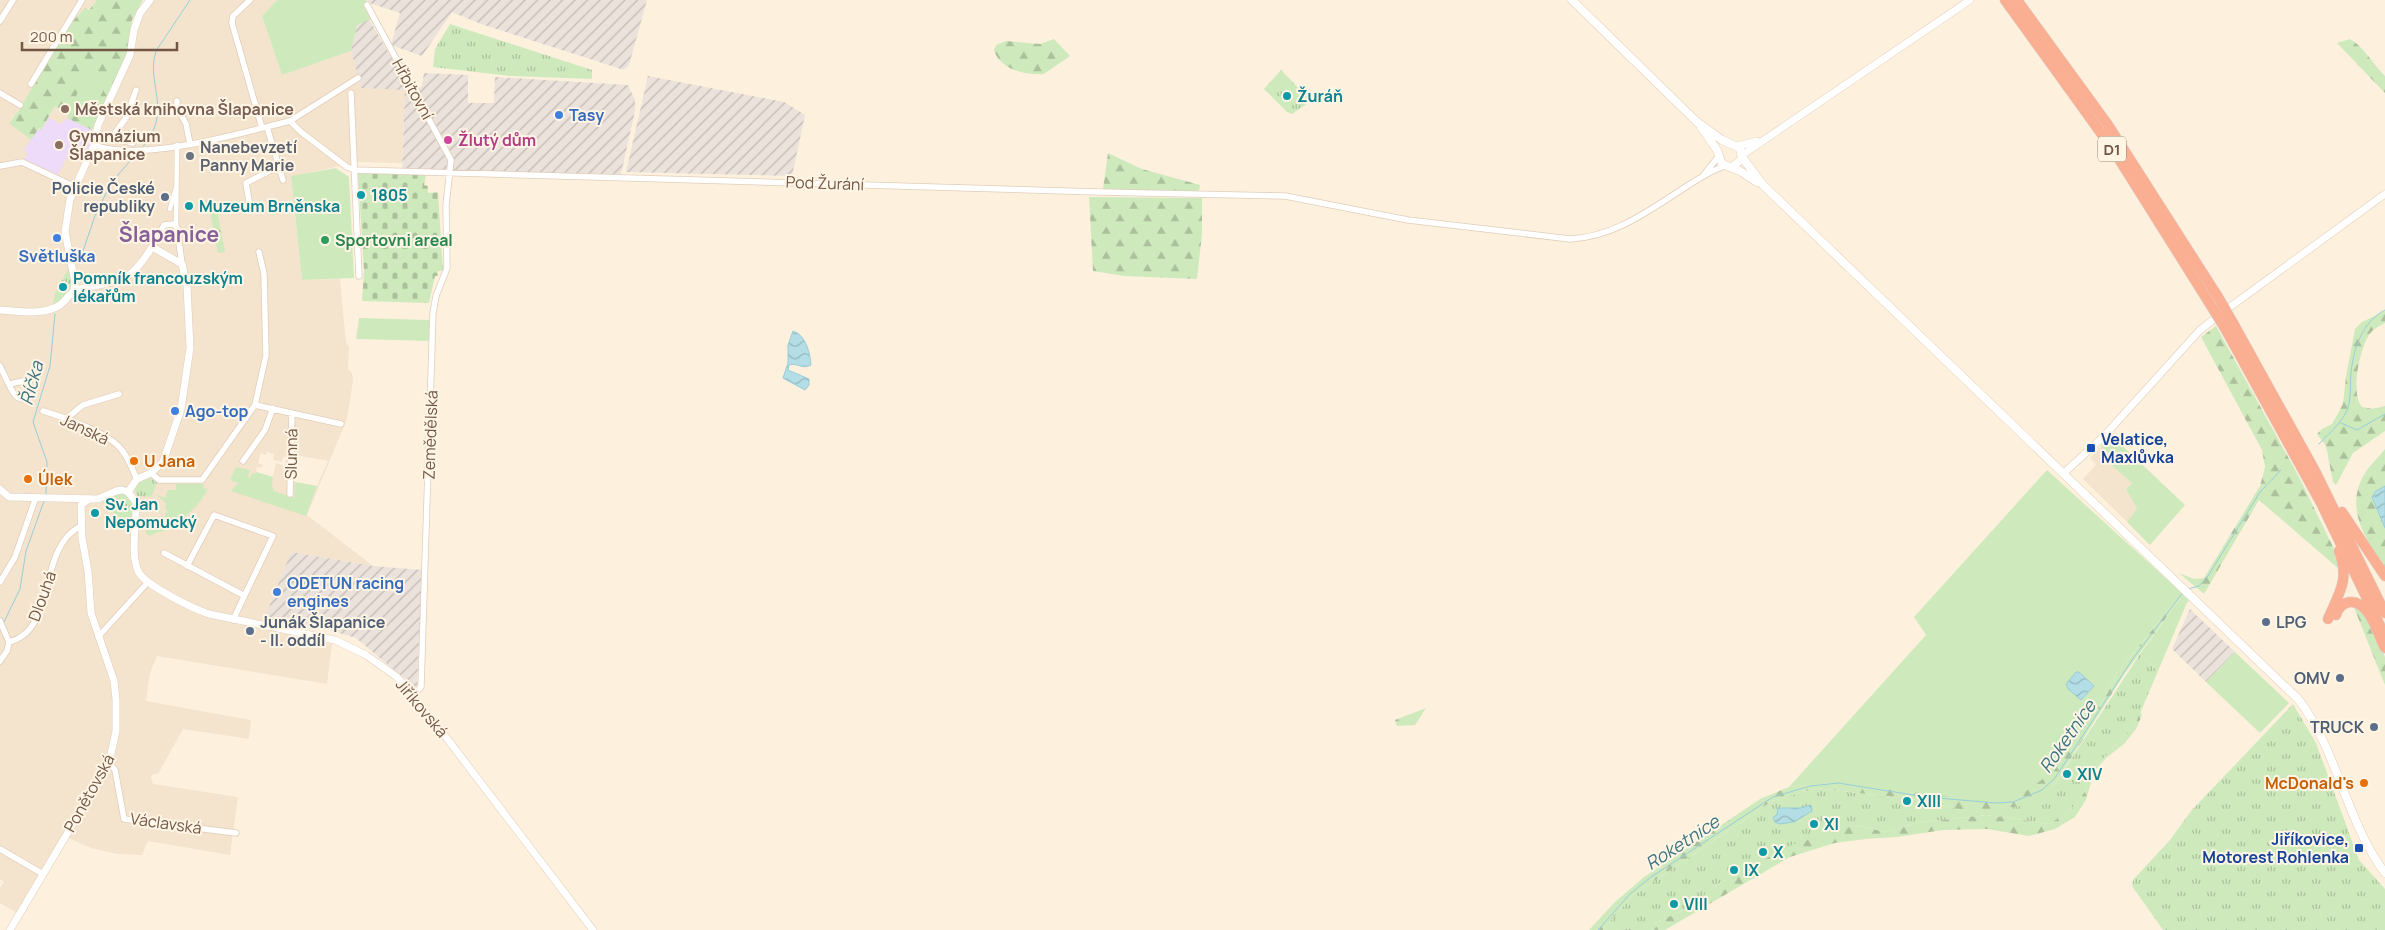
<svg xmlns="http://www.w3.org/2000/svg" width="2385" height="930" font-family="Manrope,sans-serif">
<defs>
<pattern id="industrial-furrows" width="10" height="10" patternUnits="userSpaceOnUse" patternTransform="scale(1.25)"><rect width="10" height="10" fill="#eae2db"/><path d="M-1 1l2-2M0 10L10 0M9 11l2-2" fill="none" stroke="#c2bab3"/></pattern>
<pattern id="grass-tufts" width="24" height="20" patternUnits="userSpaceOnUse" patternTransform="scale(1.25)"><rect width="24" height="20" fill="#ceeabd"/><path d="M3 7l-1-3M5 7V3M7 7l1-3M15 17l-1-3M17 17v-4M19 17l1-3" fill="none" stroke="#acc09b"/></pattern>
<pattern id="forest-firs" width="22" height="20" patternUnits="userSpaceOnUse" patternTransform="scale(1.25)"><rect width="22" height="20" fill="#ceeabd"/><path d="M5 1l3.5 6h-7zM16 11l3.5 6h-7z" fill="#acc09b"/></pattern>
<pattern id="cemetery-stones" width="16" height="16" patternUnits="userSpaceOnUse" patternTransform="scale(1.25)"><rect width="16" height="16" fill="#ceeabd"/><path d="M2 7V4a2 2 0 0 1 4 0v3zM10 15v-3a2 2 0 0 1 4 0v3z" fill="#acc09b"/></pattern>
<pattern id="water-waves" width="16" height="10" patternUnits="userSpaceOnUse" patternTransform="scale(1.25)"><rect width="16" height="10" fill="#b3dee6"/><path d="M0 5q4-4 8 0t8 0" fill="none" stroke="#96b7bc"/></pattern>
</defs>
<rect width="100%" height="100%" fill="#fdf1de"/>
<path fill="#f4e3cd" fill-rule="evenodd" d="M0,0H97L89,9L85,8L69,25L19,110L9,122L31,140L49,117L55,106L69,113L67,117L92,130L98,125L140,14L151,0H277L262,16L282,75L351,51L361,88L405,89L402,163L357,162L291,177L302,280L340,279L346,343L349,346L348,369L352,373L353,381L347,419L307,515L373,566L291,552L261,628L332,644L327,684L157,656L150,673L146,701L251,720L249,739L183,729L158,774H153L151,777L153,784L238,797L230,855L148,841L142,855L117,854L91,848L64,836L19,914L0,903V888L4,882L0,879ZM267,452L274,454L273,460L282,462L283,457H286L285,466L276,463L273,477L256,472L257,467L262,468L263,465L258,463L261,453L266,455ZM295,455L328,461L317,486L295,482Z
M2101,446L2111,457L2110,463L2132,483L2126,489L2138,511L2127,522L2083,479L2096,465L2090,458Z"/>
<path fill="url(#industrial-furrows)" d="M367,0H647L629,65L624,70L481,24L452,12L422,56L391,45L400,13L372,4Z
M369,19L412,93L422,86L424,73L468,75V103H494L495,77L628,85L635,100V111L621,174L493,173L402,169L405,90L361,88L351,51L357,25Z
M648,76L784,102L805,115L792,176L626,172Z
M291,552L373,566L422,570L417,689L356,638L330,630L264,620Z
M2190,609L2235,652L2206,682L2172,649Z"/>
<path fill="#eedbf9" d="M49,118L61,124L67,118L92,130L93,141L83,159L69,152L58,175L24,159L28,153L24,150L35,133L39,128L41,130Z"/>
<path fill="url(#grass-tufts)" d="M450,24L592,70V79L511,76L433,67L435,49Z
M1281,70L1311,101L1292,114L1287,112L1264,89Z
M209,207L217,210L225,252L218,253Z
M68,269C76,280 68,302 53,304L55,294Z
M147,478L152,479L157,483L151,497L137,496L135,489L139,482Z
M122,493L131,497L134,506L132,535H129L126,531L125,525L103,501Z
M2140,654L2158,671L2136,723L2089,774L2084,793L2070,811L2049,824L1988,815L1922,822L1885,832L1856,825L1721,882L1686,909L1653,924H1636L1628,930H1603L1632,896L1772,801L1816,788L1926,801L1965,811L2054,785Z
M2293,704L2316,743L2359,860L2385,889V930H2163L2132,886L2133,880L2170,840L2191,811Z"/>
<path fill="url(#forest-firs)" d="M97,0H143L132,20L127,54L92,130L67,118L69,113L55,106L41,130L39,128L31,140L9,123L19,110L69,25L85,8L89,10Z
M1054,39L1070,56L1044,74C1026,76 999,69 994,50L996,45L1006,41L1040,44Z
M2350,39C2363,46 2372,63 2385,76V93L2337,43Z
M1108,153L1142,169L1200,185L1199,192L1103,189Z
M1089,197L1202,198V234L1197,279L1124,276L1093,271Z
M2385,311V323C2379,326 2373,329 2369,335C2360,349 2350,393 2362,407L2373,409L2385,406V431L2353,453L2336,485L2333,482L2326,446L2317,434L2322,429L2332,424L2343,404L2346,376L2355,329L2362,322Z
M2216,326L2299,477L2337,555L2340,570L2259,500L2204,594L2179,573L2194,579L2204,578L2260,486L2265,467L2262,450L2201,337Z
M2385,449V486L2376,491V506L2385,528V570C2367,540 2343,509 2365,473C2370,465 2379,457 2385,449Z
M2182,593L2189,600L2186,605L2180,599L2125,673L2054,785L2023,806L1965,811L1926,801L1816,788L1772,801L1698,851L1632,896L1603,930H1589L1614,903L1644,877L1760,799L1789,787L1835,783L2077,735L2101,704L2117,673Z
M2353,605L2361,608L2375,633L2385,657V685Z
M1426,708L1415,725L1397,726L1395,720Z
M2140,712L2142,715L2136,729L2124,744L2106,758L2094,772L2086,800L2075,817L2055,829L2029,836L1987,829L1943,830L1897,837L1865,839L1835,843L1790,857L1665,930H1628L1636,924H1653L1686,909L1721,882L1794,844L1856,825L1885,832L1922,822L1988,815L2049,824L2070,811L2084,793L2089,774L2136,723Z"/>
<path fill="url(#cemetery-stones)" d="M358,173L426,175L424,185L428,186V193L438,192L443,271H438V276H435L429,303L362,301L364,271Z"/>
<path fill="#ceeabd" d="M277,0H366L374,18L357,25L351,51L282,75L262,16Z
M89,69L108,81L91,115L72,105Z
M336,168L349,177L354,278L302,280L291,176Z
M359,318L430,320L429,341L356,339Z
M2111,435L2185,505L2150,545L2127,522L2137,509L2126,489L2132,483L2109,463L2108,460L2111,457L2101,446Z
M236,467L250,470L248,477L250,478L252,473L255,474L256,472L273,477L272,485L274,491L294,498L295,482L317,486L306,516L231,491L238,483L230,480Z
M2047,470L2182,593L2117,673L2101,704L2077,735L2054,771L2026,791L1987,801L1835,783L1789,787L1926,635L1914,617Z
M176,484H204L203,488L208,489C196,510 185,518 165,530C160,533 155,531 151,536L146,534L145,527L149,518L162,522L167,510L165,509L166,503L155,494L165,498L168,490H176Z
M2180,599L2186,605L2158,671L2140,654Z
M2235,652L2289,703L2260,733L2206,682Z"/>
<path fill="url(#water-waves)" stroke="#99cdd8" d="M793,331C806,335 810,353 811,365C802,370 797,362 789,365L788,370L809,379V385L805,390L783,378L788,363V345Z
M2385,486V528L2372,497L2376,491Z
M2076,672H2079L2094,686L2081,700L2068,689L2066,684Z
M1811,805L1812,811L1794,822L1779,824L1775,822L1773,817L1777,815L1778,808H1800Z"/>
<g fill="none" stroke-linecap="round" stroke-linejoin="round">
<path stroke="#99cdd8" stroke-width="1" d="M141,149C175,111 145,85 156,51L190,0
M83,251L95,216L111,183L137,153
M2341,423L2357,430L2385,414
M2319,444C2330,432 2345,421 2349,404C2351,394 2350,383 2351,372C2354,348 2362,322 2385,310
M46,495L47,462L33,422L50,366L55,314
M2188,589L2199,586L2208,576L2260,492L2281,470
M4,622L20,589L26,551L44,501
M1598,930L1630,894L1651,877L1773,797L1810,786L1838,783L1926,797L1996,803L2013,802L2042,790L2055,778L2132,660L2183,592"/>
<defs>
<path id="pedestrian" d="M170,209L176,188
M176,226L177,145"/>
<path id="minor" d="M250,0L233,16L232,23L262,128
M367,5L451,160L446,205L447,268L436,296L433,313L421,687L412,696
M0,21L13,0
M31,84L82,0
M0,93L20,105
M351,93L359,276
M177,101V107L186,124L190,144
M290,121L358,78
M267,127L283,180
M97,134L133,143
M112,137L126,118L136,90
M94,145C141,163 241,133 290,121L301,132L347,167L355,170L1099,192L1285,196L1408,220L1570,239C1613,237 1647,212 1681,190C1695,181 1709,171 1725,166
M0,166L22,162L75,187
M1703,176L1718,157
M249,201L246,183L281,165
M152,247L164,225L174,224L177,228L182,264
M0,366C4,373 11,392 16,396C26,405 34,392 29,382L23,381L10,384
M255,405L341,424
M43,411C63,417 107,432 120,448C128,456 132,469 137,479
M67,418L83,405L119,394
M243,461L265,430L273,408
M151,473L159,480H202L255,405L266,355L264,274L259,252
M290,494L292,413
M164,553L243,595
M187,566L214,515L273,536L233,620
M0,582L15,557L36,497
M0,621L9,642
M98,637L148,582
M9,642C58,630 36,548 81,526
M0,661L7,651L9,642
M109,763L115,770L124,819L236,833
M0,849L43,874"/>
<path id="tertiary" d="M1738,146L1757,141
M1742,155L1970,0
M74,291L75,282L65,232L70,199L94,145L98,125L130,55L134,30L140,13L150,0
M2230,307L2385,194
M0,310C20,311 43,316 60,305C66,301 70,292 76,290C117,279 127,288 152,247L182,264L187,286L190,348L181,409L163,462L151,473L137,479L128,492L122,490L116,491L98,499L9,497L0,489
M2064,473L2104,436L2200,330L2213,320
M128,492L136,502C137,522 130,553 138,571C144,585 194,609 209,614L335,640L366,655L397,677L439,728L593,930
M10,930L109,763L116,731V700L114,681L91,613L88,571L82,538L81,505L89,499"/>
<path id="secondary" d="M1572,0L1697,122L1722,140L1740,148L1742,159L1732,167
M1701,127L1717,150L1722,164L1740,171L1757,182
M1742,157L1763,185L2299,700C2338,752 2346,821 2385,873"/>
<path id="motorway" d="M2005,0L2114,151L2210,304
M2017,0L2108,125L2218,297
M2233,323L2315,471L2385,613
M2226,330L2321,503L2385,636
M2342,512L2385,576
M2336,615C2338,608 2343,603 2350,602C2370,601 2378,635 2385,648
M2328,619C2339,593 2350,580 2339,551"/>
</defs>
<use href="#pedestrian" stroke="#e1cdba" stroke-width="5.5"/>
<use href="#minor" stroke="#e1cdba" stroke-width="7"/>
<use href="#tertiary" stroke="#e1cdba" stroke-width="8"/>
<use href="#secondary" stroke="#e6ceb8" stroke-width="9"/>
<use href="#motorway" stroke="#ddd7d3" stroke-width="11"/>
<use href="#pedestrian" stroke="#fff" stroke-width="4.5"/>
<use href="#minor" stroke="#fff" stroke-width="5.5"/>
<use href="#tertiary" stroke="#fff" stroke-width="7"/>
<use href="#secondary" stroke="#fff" stroke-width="8"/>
<use href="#motorway" stroke="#faaf92" stroke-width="10"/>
<defs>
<path id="motorway-bridge" d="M2218,297L2233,323
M2210,304L2226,330"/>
</defs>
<use href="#motorway-bridge" stroke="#ddd7d3" stroke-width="11" stroke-linecap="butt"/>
<use href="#motorway-bridge" stroke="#faaf92" stroke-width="10"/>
</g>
<g fill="#0f9aa8" stroke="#fff5e5" stroke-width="2">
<circle cx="1287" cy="96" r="5"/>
<circle cx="361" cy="195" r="5"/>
<circle cx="189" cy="206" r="5"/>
<circle cx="63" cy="287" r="5"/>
<circle cx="95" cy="513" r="5"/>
<circle cx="2067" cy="774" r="5"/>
<circle cx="1907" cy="801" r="5"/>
<circle cx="1814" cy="824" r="5"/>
<circle cx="1763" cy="852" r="5"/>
<circle cx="1734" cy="870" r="5"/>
<circle cx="1674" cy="904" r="5"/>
</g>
<g fill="#8d6e63" stroke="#fff5e5" stroke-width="2">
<circle cx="65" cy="109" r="5"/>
<circle cx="59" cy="145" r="5"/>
</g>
<g fill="#3f7fe0" stroke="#fff5e5" stroke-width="2">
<circle cx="559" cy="115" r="5"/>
<circle cx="57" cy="238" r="5"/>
<circle cx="175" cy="411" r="5"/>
<circle cx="277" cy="592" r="5"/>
</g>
<circle fill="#d1479c" stroke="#fff5e5" stroke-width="2" cx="448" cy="140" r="5"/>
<circle fill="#6b7280" stroke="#fff5e5" stroke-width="2" cx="190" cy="156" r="5"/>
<g fill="#5c6f8a" stroke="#fff5e5" stroke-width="2">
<circle cx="165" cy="197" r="5"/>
<circle cx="2266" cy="622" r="5"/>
<circle cx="250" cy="631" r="5"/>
<circle cx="2340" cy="678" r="5"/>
<circle cx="2374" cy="727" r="5"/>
</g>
<circle fill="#2e9e5b" stroke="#fff5e5" stroke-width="2" cx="325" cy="240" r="5"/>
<g fill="#1a4fb4" stroke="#fff5e5" stroke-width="2">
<rect x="2086" y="443" width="10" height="10" rx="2.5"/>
<rect x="2354" y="843" width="10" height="10" rx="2.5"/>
</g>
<g fill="#e8710a" stroke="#fff5e5" stroke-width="2">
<circle cx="134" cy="461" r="5"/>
<circle cx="28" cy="479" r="5"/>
<circle cx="2364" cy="783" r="5"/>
</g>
<g text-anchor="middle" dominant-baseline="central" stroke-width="4" stroke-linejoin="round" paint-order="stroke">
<rect fill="#fff5e5" stroke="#9d8676" stroke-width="1" x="2098" y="136.5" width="28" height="25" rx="4"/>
<g font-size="15" font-weight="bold" fill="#735746">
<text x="2112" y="149">D1</text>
</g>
<g font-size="16" fill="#735746" stroke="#fff5e5">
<text transform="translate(413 89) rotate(61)">Hřbitovní</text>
<text transform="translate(825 183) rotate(2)">Pod Žurání</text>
<text transform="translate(85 429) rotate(25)">Janská</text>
<text transform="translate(430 435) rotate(-88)">Zemědělská</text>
<text transform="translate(291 454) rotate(-89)">Slunná</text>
<text transform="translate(42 596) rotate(-70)">Dlouhá</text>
<text transform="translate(422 708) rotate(50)">Jiříkovská</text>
<text transform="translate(89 793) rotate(-61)">Ponětovská</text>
<text transform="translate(166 823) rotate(8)">Václavská</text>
</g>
<g font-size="16" font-weight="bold" fill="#0d838f" stroke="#fff5e5" text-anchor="start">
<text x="1297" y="96">Žuráň</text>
<text x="371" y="195">1805</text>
<text x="199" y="206">Muzeum Brněnska</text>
<text x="73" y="278">Pomník francouzským<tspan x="73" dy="18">lékařům</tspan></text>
<text x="105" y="504">Sv. Jan<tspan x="105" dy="18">Nepomucký</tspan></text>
<text x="2077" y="774">XIV</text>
<text x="1917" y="801">XIII</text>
<text x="1824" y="824">XI</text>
<text x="1773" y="852">X</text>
<text x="1744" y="870">IX</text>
<text x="1684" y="904">VIII</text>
</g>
<g font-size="16" font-weight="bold" fill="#785e54" stroke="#fff5e5" text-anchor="start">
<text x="75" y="109">Městská knihovna Šlapanice</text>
<text x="69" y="136">Gymnázium<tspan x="69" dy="18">Šlapanice</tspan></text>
</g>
<g font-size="16" font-weight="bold" fill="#366cbe" stroke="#fff5e5" text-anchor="start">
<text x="569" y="115">Tasy</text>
<text x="57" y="256" text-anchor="middle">Světluška</text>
<text x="185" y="411">Ago-top</text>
<text x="287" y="583">ODETUN racing<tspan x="287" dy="18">engines</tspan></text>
</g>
<g font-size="16" font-weight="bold" fill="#b23c85" stroke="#fff5e5" text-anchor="start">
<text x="458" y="140">Žlutý dům</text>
</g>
<g font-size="16" font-weight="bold" fill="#5b616d" stroke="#fff5e5" text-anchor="start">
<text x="200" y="147">Nanebevzetí<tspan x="200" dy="18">Panny Marie</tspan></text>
</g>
<g font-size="16" font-weight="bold" fill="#4e5e75" stroke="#fff5e5" text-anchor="end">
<text x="155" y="188">Policie České<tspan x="155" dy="18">republiky</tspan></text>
<text x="260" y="622" text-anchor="start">Junák Šlapanice<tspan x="260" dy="18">- II. oddíl</tspan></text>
<text x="2276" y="622" text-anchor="start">LPG</text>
<text x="2330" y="678">OMV</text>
<text x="2364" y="727">TRUCK</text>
</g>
<g font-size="16" font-weight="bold" fill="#27864d" stroke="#fff5e5" text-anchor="start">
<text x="335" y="240">Sportovni areal</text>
</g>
<g font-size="16" font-weight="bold" fill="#164399" stroke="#fff5e5" text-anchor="start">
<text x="2101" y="439">Velatice,<tspan x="2101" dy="18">Maxlůvka</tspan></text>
<text x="2349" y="839" text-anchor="end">Jiříkovice,<tspan x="2349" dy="18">Motorest Rohlenka</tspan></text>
</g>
<g font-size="16" font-weight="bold" fill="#c56008" stroke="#fff5e5" text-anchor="start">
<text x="144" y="461">U Jana</text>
<text x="38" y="479">Úlek</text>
<text x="2354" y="783" text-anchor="end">McDonald's</text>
</g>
<g font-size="18" font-style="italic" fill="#3c7481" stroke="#fff5e5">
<text transform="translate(31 383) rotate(-75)">Říčka</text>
<text transform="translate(2067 736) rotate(-55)">Roketnice</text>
<text transform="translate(1682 842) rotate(-33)">Roketnice</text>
</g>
<g font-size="21" font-weight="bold" fill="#866197" stroke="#fff5e5">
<text x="169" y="234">Šlapanice</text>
</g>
</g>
<path d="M22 42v8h155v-8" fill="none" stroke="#735746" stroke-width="2.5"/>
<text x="30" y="42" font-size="15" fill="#735746" stroke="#fff5e5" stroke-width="4" paint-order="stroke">200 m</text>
</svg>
